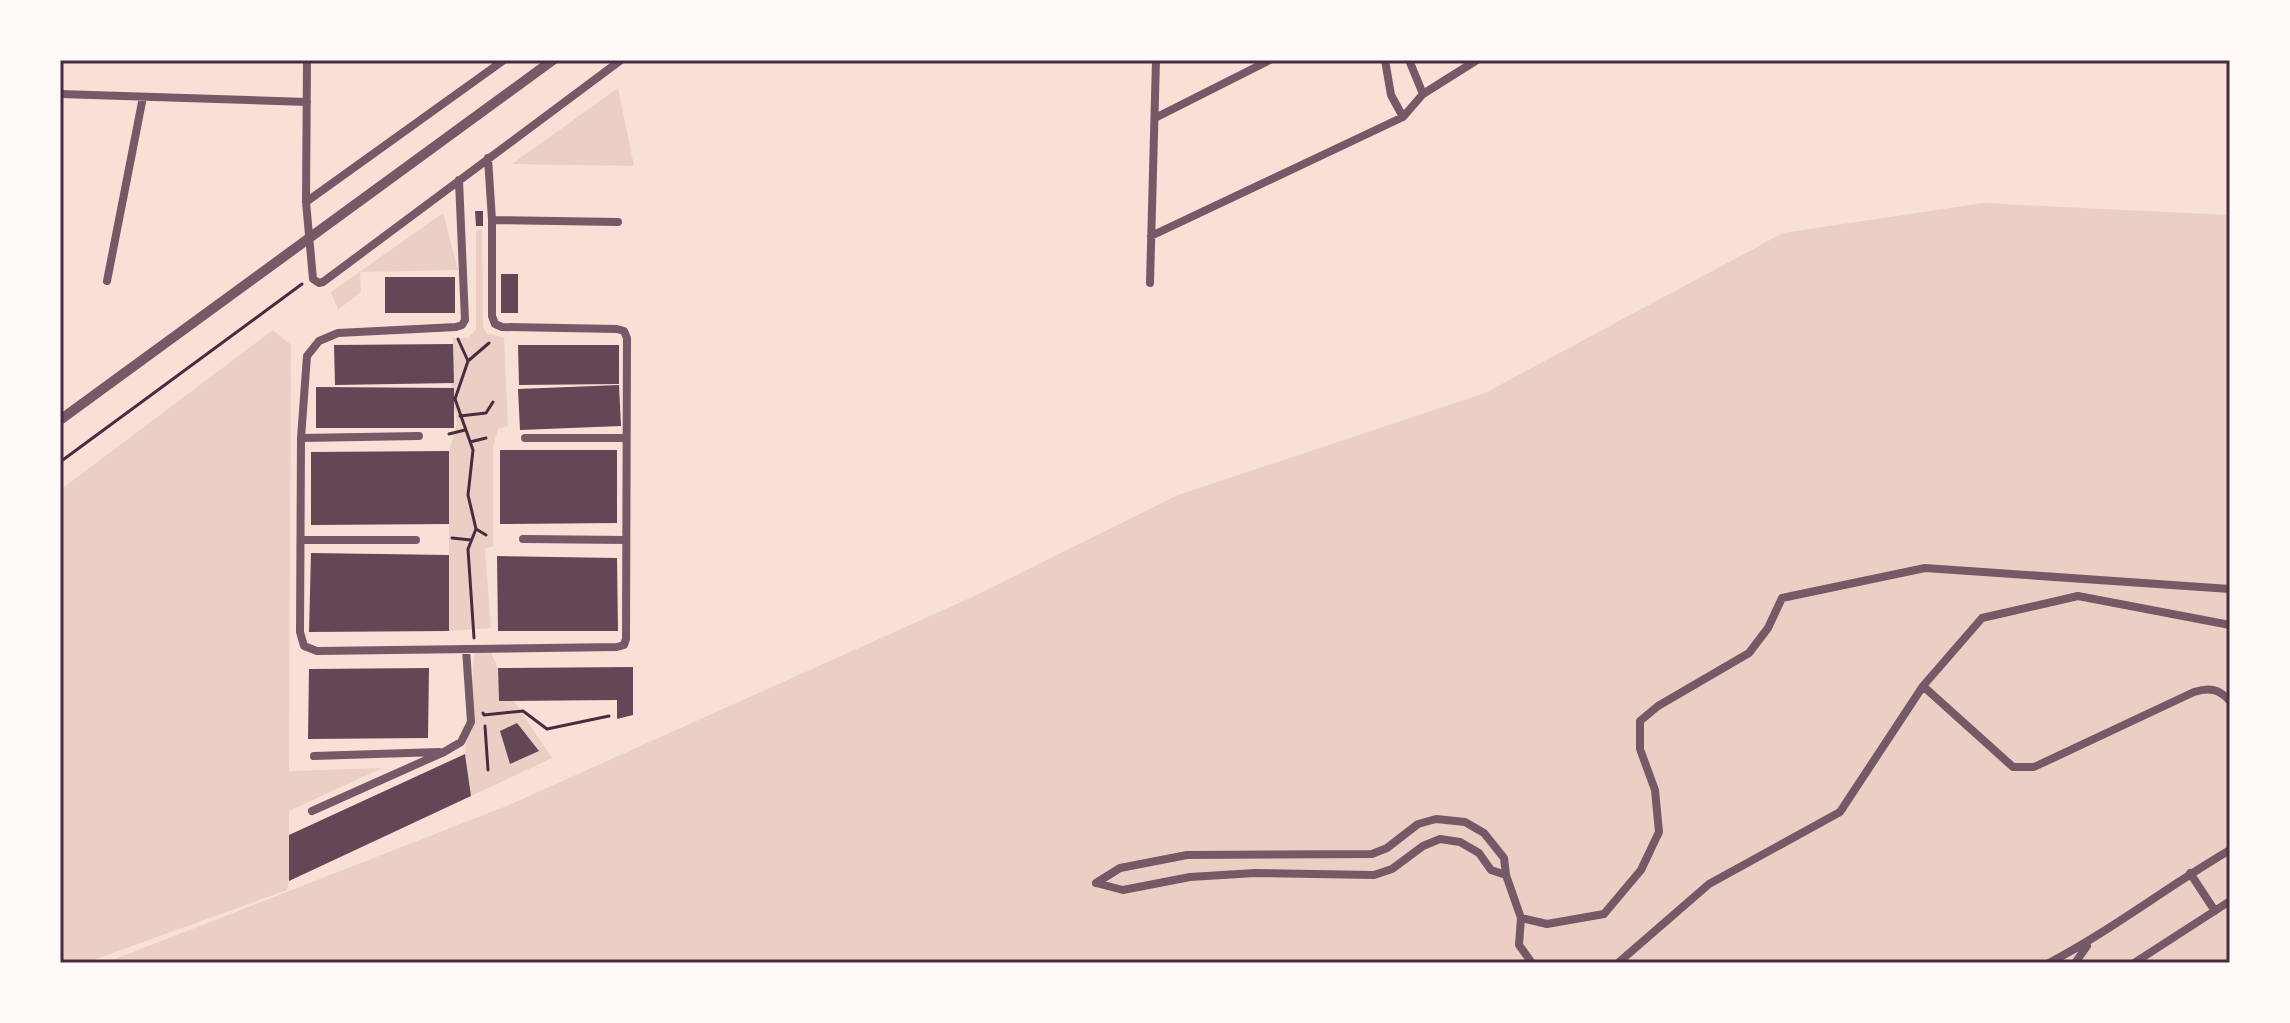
<svg xmlns="http://www.w3.org/2000/svg" width="2290" height="1023" font-family="Jost,sans-serif">
<rect width="100%" height="100%" fill="#f7e1d7"/>
<path fill="#ebcfc5" d="M618,88L634,166L512,164Z
M1983,203L2230,215V963H105L509,805L970,598L1178,495L1485,393L1783,233Z
M443,213L458,270L360,272L361,292L338,310L331,292Z
M482,229L483,326L487,334L504,337L508,426L498,429L493,447V546L485,549L491,628L449,631V451L457,424L451,387L453,338H468L476,329V230Z
M273,330L291,345L289,771L382,768L289,811V881L287,890L85,963H60V490Z
M475,648H489L498,668L499,701H514L552,758L471,796L465,754Z"/>
<path fill="#644757" d="M475,211H483V226H476Z
M501,274H518V313H501Z
M385,277H455V313H385Z
M453,344L454,383L335,385L334,345Z
M518,345H619V384L519,385Z
M619,385L621,426L520,430L518,389Z
M316,387L454,388V428H316Z
M500,450H617V523L500,524Z
M449,451V524L311,525V452Z
M311,553L449,555V631L309,632Z
M497,556L617,558L618,631H498Z
M633,667V715L617,719V700L499,701L498,668Z
M429,668L428,738L308,739L309,669Z
M517,723L539,751L510,764L500,731Z
M465,754L471,796L289,881V835Z"/>
<g fill="none" stroke-linecap="round" stroke-linejoin="round">
<path stroke="#4a2c40" stroke-width="3" d="M458,339L468,361
M460,416L486,413L493,402
M449,434L465,430
M470,442L486,438
M60,462L302,284
M476,529L486,535
M452,538L471,540
M474,638L468,549L476,529L468,495L473,450L455,399L468,361L489,343
M483,713L484,715L523,711L547,729L609,716
M485,726L488,770"/>
<path stroke="#755966" stroke-width="8" d="M307,60L306,202L313,279L319,283L323,282L621,60
M1385,60L1391,95L1403,117
M1409,60L1423,94
M60,94L307,102
M1155,118L1270,60
M459,180L465,320L462,325L456,327L338,333L319,341L307,356L301,438L300,632L304,646L317,651L617,647L624,645L626,639L627,338L624,331L617,329L502,327L495,324L492,316V220L488,158
M306,202L504,60
M492,220L618,222
M1151,236L1403,117L1423,94L1477,60
M107,281L143,97
M1150,283L1156,60
M301,438L419,436
M525,438H625
M523,539L626,540
M301,540H416
M1923,686L2013,767H2034L2194,692C2210,687 2219,689 2230,701
M314,756L439,752
M312,811L444,752L461,742L471,722L466,649
M2190,873L2215,911
M1096,883L1120,868L1187,855L1372,854L1387,848L1418,824L1436,819L1465,822L1484,833L1504,858L1506,875L1521,918
M1096,883L1123,890L1190,877L1255,873L1374,875L1392,869L1423,846L1440,839L1460,842L1479,853L1491,870L1506,875
M1532,963L1519,945L1521,918L1547,924L1604,914L1641,870L1659,832L1655,790L1640,749V721L1658,706L1749,653L1768,628L1782,598L1925,568L2230,589
M1618,963L1709,884L1840,812L1923,686L1982,618L2078,596L2230,625
M2049,963C2112,930 2168,886 2230,850
M2075,963L2087,946
M2134,963L2230,901"/>
<path stroke="#755966" stroke-width="10" d="M60,420L553,60"/>
</g>
<rect width="2290" height="1023" fill="none" stroke="#fffaf5" stroke-width="124"/>
<rect x="62" y="62" width="2166" height="899" fill="none" stroke="#4a2c40" stroke-width="3"/>
</svg>
